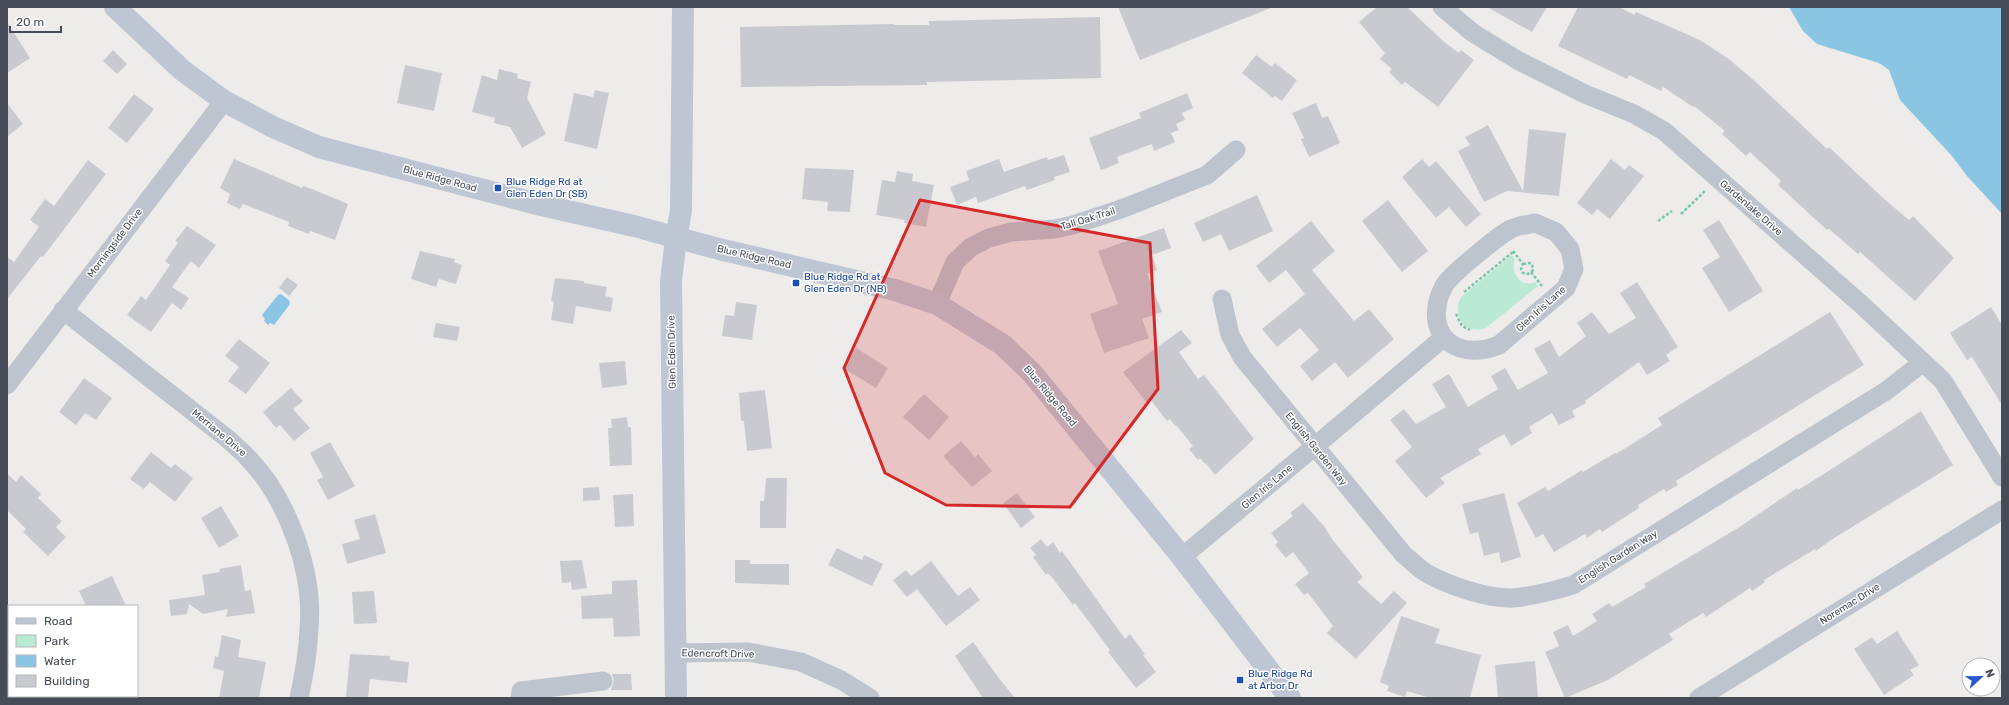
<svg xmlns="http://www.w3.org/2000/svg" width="2009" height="705" font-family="Rubik,sans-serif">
<rect width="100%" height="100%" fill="#eeeceb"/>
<path fill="#bbead4" d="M1512,255L1515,259C1510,271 1520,289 1535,282L1538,286L1486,328C1465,336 1451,315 1461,297Z"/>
<path fill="#8bc5e4" d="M1789,7H2002V214L1967,176L1952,156L1900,100L1889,70L1879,63L1817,44L1803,31Z
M281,294L289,300L290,304L274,325L270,323L268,325L264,321L265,319L262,315L278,295Z"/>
<path fill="#c9cad0" d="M1118,7H1273L1140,60Z
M1377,7H1407L1443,41L1459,53L1461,50L1474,60L1438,107L1405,82L1402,85L1389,72L1392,69L1380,59L1385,53L1359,22Z
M1487,7H1547L1532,32Z
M1578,7H1619L1634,15L1636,12L1700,40L1729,59L1758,84L1827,149L1829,147L1883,198L1909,220L1913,216L1954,258L1915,301L1860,252L1858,254L1829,229L1827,230L1778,185L1781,181L1750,152L1746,156L1722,134L1725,131L1694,106L1693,107L1663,87L1661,91L1629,75L1627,79L1558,46Z
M1100,17L1101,78L927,82V85L741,87L740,27L894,24V25H929V21Z
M7,22L30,58L7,73Z
M113,50L127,64L117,74L103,61Z
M1256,55L1272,67L1275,63L1297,80L1282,101L1275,96L1273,98L1242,73Z
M405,65L442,73L434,111L397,103Z
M499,69L518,74L517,78L531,82L527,98L546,134L522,148L510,127L494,123L495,118L472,112L482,75L497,80Z
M595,90L609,93L597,149L564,141L574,93L593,97Z
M1187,93L1193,108L1182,113L1185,120L1176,124L1179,130L1171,133L1175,142L1154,151L1152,144L1117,157L1119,163L1101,170L1089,138L1141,118L1139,113Z
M134,94L154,109L127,143L108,128Z
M7,103L23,124L7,137Z
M1316,103L1322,118L1328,116L1340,143L1309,157L1301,139L1304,138L1292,113Z
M1488,125L1523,191L1529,129L1566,133L1559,196L1507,191L1484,202L1458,151L1470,145L1465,137Z
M1064,155L1070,172L1054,177L1055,180L1027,190L1025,186L978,203L976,197L957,205L950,187L969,180L966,171L999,159L1004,172L1047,157L1048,160Z
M234,159L302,188L303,186L312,189L348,204L335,240L310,231L309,234L288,226L289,222L243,204L240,209L227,203L230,194L220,188Z
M1422,159L1429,167L1436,161L1481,214L1466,227L1449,207L1436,218L1402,177Z
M1611,159L1625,170L1629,165L1644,176L1610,219L1597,209L1592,215L1577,203Z
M88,160L106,174L43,257L41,256L7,299V257L14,262L39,227L30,220L45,199L54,206Z
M805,168L854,170L850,212L827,211L828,202L802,199Z
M897,171L913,174L912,181L934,185L926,227L904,223L905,220L876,215L882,180L895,182Z
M1257,195L1273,231L1229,251L1221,234L1203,242L1194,223Z
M1388,200L1428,251L1402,272L1362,221Z
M1719,220L1763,291L1729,312L1702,268L1720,257L1703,230Z
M1311,221L1335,251L1312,270L1354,321L1369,309L1394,339L1348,378L1335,362L1312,381L1300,366L1319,350L1300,328L1277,347L1262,329L1305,294L1286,270L1269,283L1256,266Z
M187,226L216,245L199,268L191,261L172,287L189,298L181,310L172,303L151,332L127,315L141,296L146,300L170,265L165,261L178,243L175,241Z
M1164,228L1171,248L1152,255L1157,270L1147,274L1162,312L1142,319L1149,338L1104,353L1090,314L1118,304L1098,251Z
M420,251L455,259L454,262L462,265L456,284L439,279L436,287L411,279Z
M287,277L298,285L289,296L279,288Z
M555,278L584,281V283L607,287L605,296L613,298L611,312L576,306L573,324L551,320L554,302L551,301Z
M1637,282L1678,347L1666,355L1670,361L1647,375L1639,362L1585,401L1586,403L1572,411L1575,417L1559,425L1552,413L1529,427L1532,433L1511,446L1504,434L1478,449L1481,454L1440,478L1445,483L1426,498L1395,461L1412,447L1390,420L1404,409L1416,424L1446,407L1432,384L1449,374L1468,407L1498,389L1491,376L1505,368L1518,390L1548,373L1534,349L1550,340L1559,357L1586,336L1577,323L1592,312L1609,334L1636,318L1620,293Z
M736,302L757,305L752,340L722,336L725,315L734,316Z
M1991,307L2002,325V405L1972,357L1967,360L1950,333Z
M1830,312L1864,365L1676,481L1678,485L1666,492L1664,489L1638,505L1639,508L1602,532L1600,529L1587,538L1585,534L1554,552L1543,534L1536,538L1517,503L1545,487L1548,491L1582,470L1583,472L1615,453L1616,454L1662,425L1658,418Z
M436,323L460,327L457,341L433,337Z
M1181,330L1192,343L1179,352L1198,379L1204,375L1254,439L1215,475L1206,463L1205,464L1200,458L1198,460L1189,449L1193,446L1176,425L1175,426L1170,419L1167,421L1150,399L1146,402L1123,372Z
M239,339L270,363L246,394L228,381L239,367L225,356Z
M856,348L888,368L876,388L843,368Z
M625,361L627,385L602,388L599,363Z
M84,378L112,398L96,420L85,413L76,425L59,412Z
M291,388L303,401L293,409L310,428L294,441L280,425L276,428L263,412Z
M765,390L772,448L747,451L744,421H741L739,393Z
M924,394L949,417L929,440L903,417Z
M1921,411L1953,465L1831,540L1816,551L1815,549L1764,580L1765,582L1752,591L1750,588L1706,617L1703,613L1669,634L1673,640L1608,680L1565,698L1545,652L1559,646L1553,632L1568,625L1573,636L1597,621L1592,614L1609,603L1612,607L1646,587L1644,584L1738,528L1797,488L1798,490L1830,470Z
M627,417L628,427H631L632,465L610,466L608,428H612L611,419Z
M961,441L975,457L978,454L992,471L972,487L943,456Z
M330,442L355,486L328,500L317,480L323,477L310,453Z
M151,452L171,468L175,464L193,478L175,502L150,482L144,489L130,479Z
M7,473L16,482L21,475L41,494L38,498L62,521L56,527L66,537L48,556L23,532L26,529L7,510Z
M766,478H787L786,528H760V501H764Z
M599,487L600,500L583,501V488Z
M1017,493L1035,517L1021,528L1003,503Z
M1504,493L1521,557L1501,563L1499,552L1484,556L1478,532L1470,534L1462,504Z
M633,494L634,526L615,527L613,495Z
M1303,503L1324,526L1332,539L1363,577L1357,582L1381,604L1394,591L1407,603L1356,659L1327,633L1333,626L1308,593L1304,595L1295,584L1309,573L1293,552L1286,558L1275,545L1278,542L1271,533L1293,516L1290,513Z
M221,506L239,536L219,548L201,518Z
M375,514L386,553L347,564L342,544L360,539L354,520Z
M1041,539L1047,547L1053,542L1060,553L1062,551L1125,639L1130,634L1145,654L1143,655L1156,672L1136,688L1108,652L1110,650L1075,603L1073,605L1051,576L1047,573L1046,575L1033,557L1036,555L1030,548Z
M837,548L862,560L864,555L883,564L872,586L828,565Z
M582,560L587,588L572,590L571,582L562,583L560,561Z
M735,560H750V564H789V585L735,583Z
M931,561L958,596L970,587L980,600L946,626L917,589L907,597L893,580L906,570L911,576Z
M241,565L245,591L251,590L255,613L226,617L228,609L203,614L189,604L187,614L171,616L169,600L205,595L202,575L220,572L219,569Z
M112,576L126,606H86L79,591Z
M637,580L640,636L614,637L613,618L582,619L581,596L612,594V581Z
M374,591L377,623L354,624L352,592Z
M1401,616L1440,629L1435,643L1481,655L1470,698H1430L1407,691L1405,697L1387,691L1389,686L1380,682Z
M1897,631L1919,665L1910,670L1914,675L1884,695L1854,649L1872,637L1877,644Z
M222,635L241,640L238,657L266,662L259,698H219L224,671L213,668L215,656L218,657Z
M973,642L998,677L1015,698H983L955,656Z
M350,654L390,656V660L409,662L407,683L370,679L368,698L346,697Z
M1535,661L1538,698H1498L1495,665Z
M612,674H631L632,690H611L614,680Z"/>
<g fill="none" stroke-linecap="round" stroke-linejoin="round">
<path stroke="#76c5a9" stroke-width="2.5" stroke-dasharray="3 2" stroke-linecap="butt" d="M1681,214L1705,191
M1658,221L1672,211
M1513,251L1523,264L1521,269L1523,273L1528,274L1531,272L1542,286
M1523,264L1529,263L1532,264L1533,270L1531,272
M1464,292L1513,252
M1456,314L1462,326L1470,330"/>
<path stroke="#bdc4cd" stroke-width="19" d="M1442,7L1473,33L1519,61L1585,94L1634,114L1664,131L1863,306L1943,381L2002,477
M1535,223L1556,232L1570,249L1574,269L1566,288L1499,345C1462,361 1426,340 1439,297C1441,292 1443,287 1446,283C1452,274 1500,234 1511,229C1518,225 1527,225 1535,223Z
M1222,299L1230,335L1242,357L1404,555C1412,561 1419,569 1428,574C1450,586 1488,599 1513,598C1534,596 1553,591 1573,585L1886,391L1922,363
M937,304L955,262L971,247L989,238L1011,232L1055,229L1073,225L1124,208L1207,175L1236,150
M63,310L228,439C234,445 242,451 248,458C288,499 314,572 309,629C308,651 304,676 299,698
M7,385L224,101
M1182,557L1314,447L1443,338
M675,653L748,652L801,662L841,680L870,698
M520,698L521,691L603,681
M1699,698L2002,510"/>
<path stroke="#bfc6d3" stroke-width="22" d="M115,7L182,70L224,101L273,127L319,147L541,205L634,226L719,249L895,290L937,304L1003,345L1032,373L1182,557L1290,698
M676,698L671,281L676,238L681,211L683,7"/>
</g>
<path fill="#d62828" fill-opacity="0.2" stroke="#d62828" stroke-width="3" stroke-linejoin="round" d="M920,200L1150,243L1158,389L1070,507L946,505L885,473L844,368Z"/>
<g fill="#1a4fb4" stroke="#fff" stroke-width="1.5">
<rect x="494" y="184" width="8" height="8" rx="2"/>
<rect x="792" y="279" width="8" height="8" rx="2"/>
<rect x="1236" y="676" width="8" height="8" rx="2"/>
</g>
<g text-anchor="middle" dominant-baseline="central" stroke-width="3" stroke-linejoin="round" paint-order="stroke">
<g font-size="10" fill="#454c57" stroke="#fff">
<text transform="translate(440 179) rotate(15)">Blue Ridge Road</text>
<text transform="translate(1751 208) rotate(41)">Gardenlake Drive</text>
<text transform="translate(1088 219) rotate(-17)">Tall Oak Trail</text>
<text transform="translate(115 243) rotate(-53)">Morningside Drive</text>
<text transform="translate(754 257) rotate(13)">Blue Ridge Road</text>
<text transform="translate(1541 309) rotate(-42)">Glen Iris Lane</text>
<text transform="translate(672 352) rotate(-91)">Glen Eden Drive</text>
<text transform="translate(1050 396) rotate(50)">Blue Ridge Road</text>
<text transform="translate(219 433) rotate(40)">Merriane Drive</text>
<text transform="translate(1316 449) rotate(51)">English Garden Way</text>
<text transform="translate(1267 487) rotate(-40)">Glen Iris Lane</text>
<text transform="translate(1618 557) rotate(-32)">English Garden Way</text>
<text transform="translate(1850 604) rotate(-32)">Noremac Drive</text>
<text transform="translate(718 654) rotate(1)">Edencroft Drive</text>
</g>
<g font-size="10" fill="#164399" stroke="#fff" text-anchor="start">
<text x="506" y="182">Blue Ridge Rd at<tspan x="506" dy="12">Glen Eden Dr (SB)</tspan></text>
<text x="804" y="277">Blue Ridge Rd at<tspan x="804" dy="12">Glen Eden Dr (NB)</tspan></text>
<text x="1248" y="674">Blue Ridge Rd<tspan x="1248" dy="12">at Arbor Dr</tspan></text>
</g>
</g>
<rect width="2009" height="705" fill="none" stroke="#454c57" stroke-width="16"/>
<rect x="8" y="605" width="130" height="92" fill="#ffffff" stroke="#b5b7bc"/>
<rect x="16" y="618" width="20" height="6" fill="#bfc6d3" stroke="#b5b7bc"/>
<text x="44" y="625" font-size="12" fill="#454c57">Road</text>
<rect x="16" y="635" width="20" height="12" fill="#bbead4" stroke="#b5b7bc"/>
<text x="44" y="645" font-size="12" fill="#454c57">Park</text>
<rect x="16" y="655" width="20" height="12" fill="#8bc5e4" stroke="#b5b7bc"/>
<text x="44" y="665" font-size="12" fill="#454c57">Water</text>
<rect x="16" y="675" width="20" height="12" fill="#c9cad0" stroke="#b5b7bc"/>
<text x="44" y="685" font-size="12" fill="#454c57">Building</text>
<g transform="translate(1981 677) rotate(68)"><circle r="19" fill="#ffffff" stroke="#b5b7bc"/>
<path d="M0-3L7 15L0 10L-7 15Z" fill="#2558ce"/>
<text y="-6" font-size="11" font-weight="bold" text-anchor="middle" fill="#454c57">N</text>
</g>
<path d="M10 26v6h51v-6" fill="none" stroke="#454c57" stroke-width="2"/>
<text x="16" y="26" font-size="12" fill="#454c57" stroke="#ffffff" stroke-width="3" paint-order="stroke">20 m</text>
</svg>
